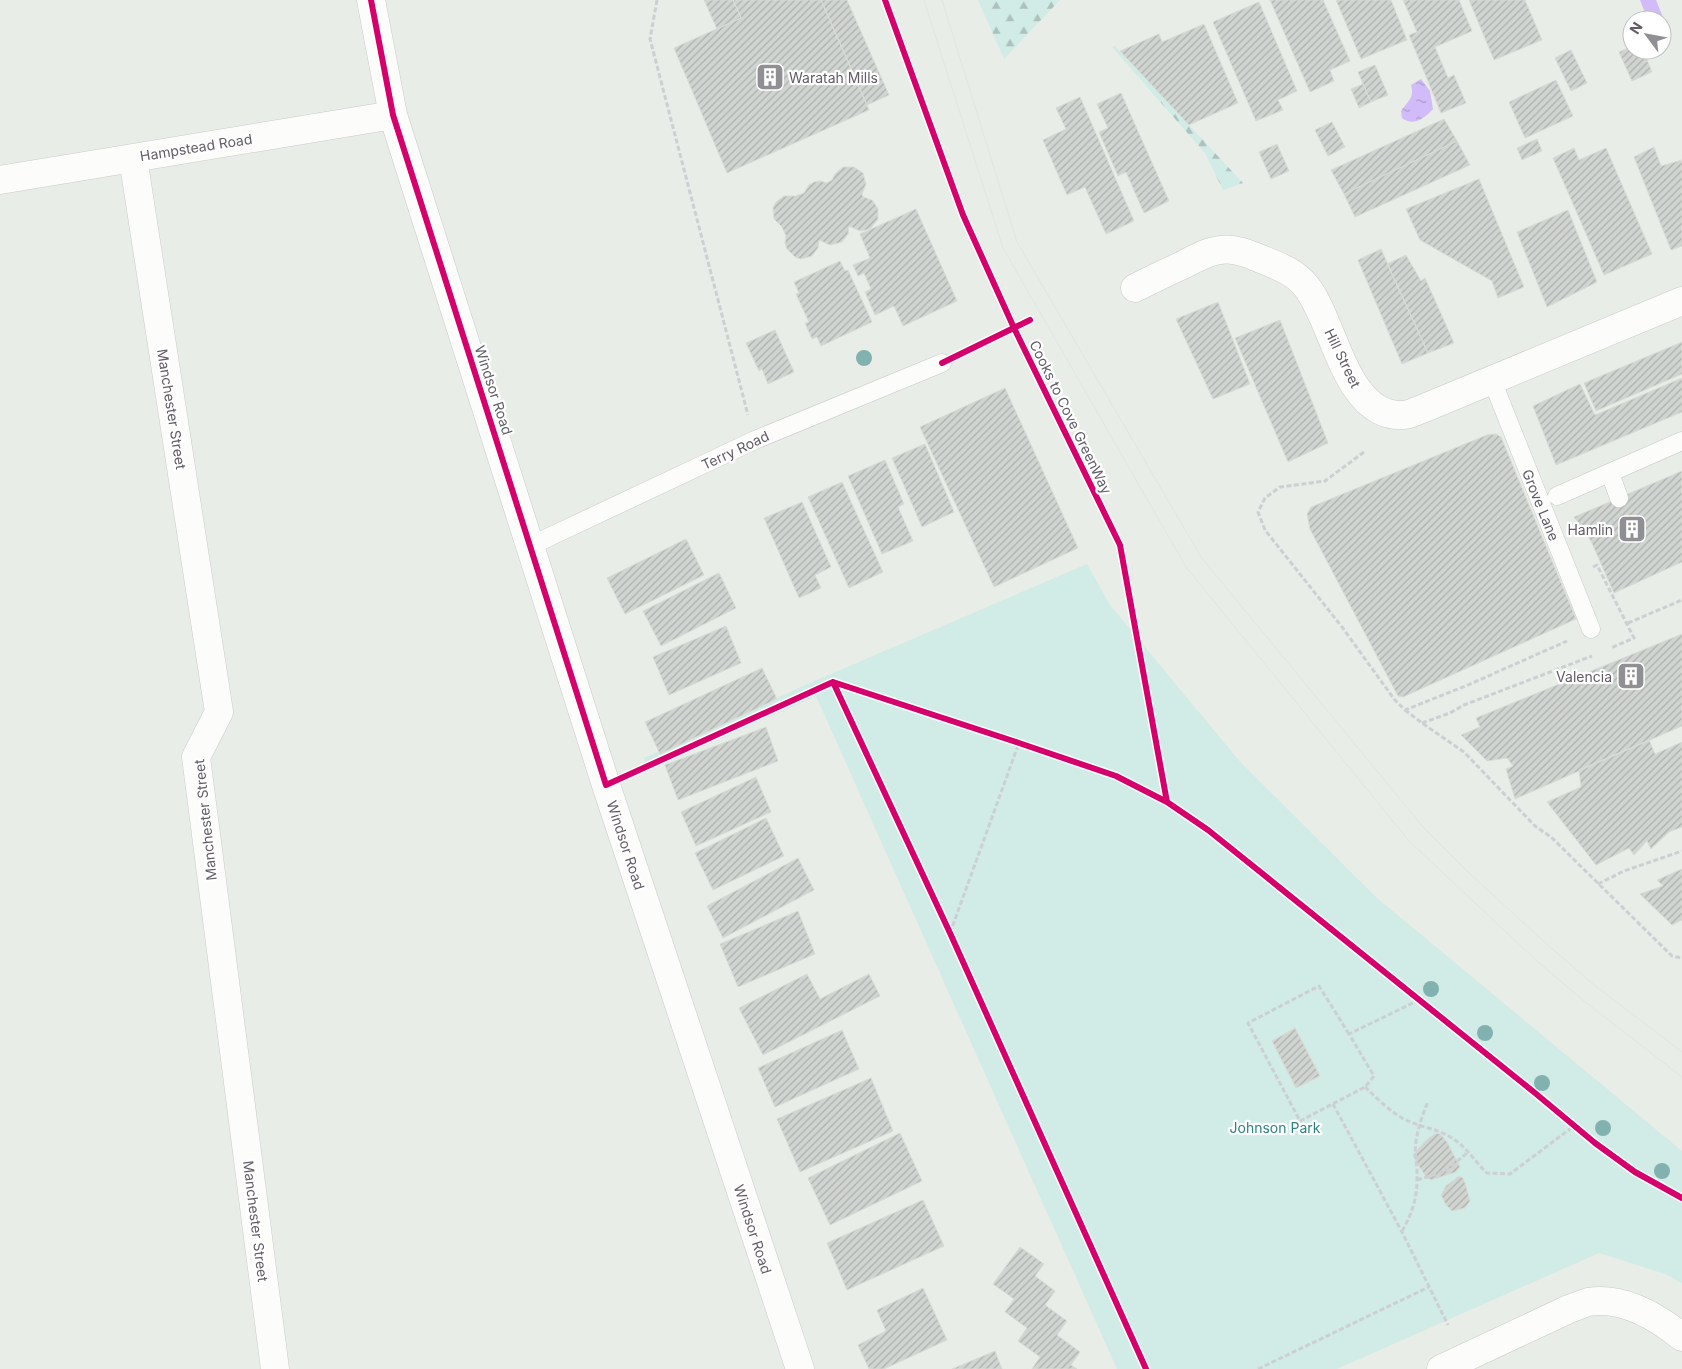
<svg xmlns="http://www.w3.org/2000/svg" width="1682" height="1369" font-family="Inter,sans-serif">
<defs>
<pattern id="forest-firs" width="22" height="20" patternUnits="userSpaceOnUse" patternTransform="scale(1.25)"><rect width="22" height="20" fill="#d1ebe6"/><path d="M5 1l3.5 6h-7zM16 11l3.5 6h-7z" fill="#adc2be"/></pattern>
<pattern id="water-ripples" width="26" height="14" patternUnits="userSpaceOnUse" patternTransform="scale(1.25)"><rect width="26" height="14" fill="#d1bbf8"/><path d="M2 4q2-2 4 0t4 0M15 11q2-2 4 0t4 0" fill="none" stroke="#ad9bcd"/></pattern>
<pattern id="building-hatch" width="6" height="6" patternUnits="userSpaceOnUse" patternTransform="scale(1.25)"><rect width="6" height="6" fill="#d1d5d1"/><path d="M-1 1l2-2M0 6l6-6M5 7l2-2" fill="none" stroke="#adb0ad"/></pattern>
</defs>
<rect width="100%" height="100%" fill="#e8ede7"/>
<path fill="url(#forest-firs)" d="M978,0H1060L1004,59Z
M1115,46L1243,183L1223,190L1205,153L1112,47Z"/>
<path fill="#d1ebe6" d="M1087,564L1110,605L1242,764L1377,898L1682,1151V1283L1665,1274L1599,1253L1337,1369H1117L816,696L649,771L644,758L810,683Z"/>
<path fill="url(#water-ripples)" d="M1640,0H1656L1671,37L1662,41V20H1648Z
M1421,79L1430,91L1433,109C1425,118 1413,127 1402,118L1401,111C1407,102 1415,98 1411,85Z"/>
<path fill="url(#building-hatch)" stroke="#d8dcd6" d="M704,0H733L741,18L717,29Z
M733,0H821L869,110L727,173L674,48L741,18Z
M821,0H847L889,95L867,105Z
M1270,0H1323L1350,61L1330,70L1334,81L1310,92Z
M1336,0H1391L1407,40L1361,59Z
M1403,0H1459L1472,31L1435,47L1448,78L1454,75L1466,103L1441,113L1409,35L1417,32Z
M1469,0H1525L1542,40L1494,60Z
M1259,2L1297,91L1278,100L1283,110L1256,121L1213,22Z
M1204,24L1238,103L1189,125L1120,51L1159,34L1162,42Z
M1632,46V50H1643L1652,72L1632,81L1619,52Z
M1571,50L1587,83L1571,91L1555,58Z
M1375,65L1388,95L1371,102L1358,72Z
M1556,80L1573,116L1525,138L1509,102Z
M1363,84L1371,102L1359,108L1351,89Z
M1121,93L1169,201L1144,213L1126,172L1118,176L1099,132L1108,128L1097,104Z
M1080,97L1134,221L1106,234L1085,187L1067,195L1043,140L1066,129L1056,108Z
M1444,119L1457,141L1344,194L1331,170Z
M1332,122L1345,147L1328,156L1315,130Z
M1537,139L1542,151L1522,160L1517,148Z
M1457,141L1470,165L1355,217L1344,194Z
M1277,144L1289,171L1271,179L1259,152Z
M1654,147L1661,166L1682,160V246L1671,250L1634,157Z
M1574,148L1579,160L1606,148L1652,254L1604,275L1553,158Z
M843,167H854L863,173L866,184L862,194L863,197L872,200L875,204L878,209V219L871,228L866,230L860,231L849,226L848,234L842,242L830,245L819,240L818,248L812,256L801,259L795,257L787,249L785,243L786,236L782,227L774,219L773,208L776,202L784,196H796L804,193L809,185L814,182L820,181L827,183L832,180L835,174Z
M1479,179L1524,287L1498,298L1492,281L1420,240L1406,209Z
M916,209L957,301L903,326L894,306L875,315L865,292L871,289L864,273L858,276L853,265L870,258L860,234Z
M1568,210L1597,282L1547,307L1517,232Z
M1381,249L1428,353L1402,364L1358,260Z
M1406,255L1421,281L1425,278L1454,343L1428,353L1387,264Z
M840,261L845,271L848,270L872,322L821,346L817,337L812,339L805,323L809,322L796,294L799,293L794,282Z
M1218,302L1250,384L1213,399L1176,319Z
M1280,320L1328,443L1288,462L1235,338Z
M775,330L794,372L768,384L762,369L759,371L746,343Z
M1682,342V374L1596,411L1584,383Z
M1682,378V412L1556,465L1533,406L1580,384L1595,415Z
M1005,388L1078,548L994,587L920,427Z
M1496,434L1501,437L1576,619L1403,697L1398,696L1310,529L1307,514L1311,507L1487,435Z
M925,444L954,512L922,527L892,458Z
M885,460L904,504L898,507L913,541L882,554L848,476Z
M1682,471V562L1614,593L1591,541L1574,517Z
M842,482L883,572L849,588L808,497Z
M802,502L831,567L815,575L821,588L799,598L764,518Z
M686,539L704,575L625,614L607,578Z
M719,573L736,608L661,646L643,611Z
M726,626L741,663L669,695L653,657Z
M1682,634V726L1515,799L1506,769L1513,766L1507,758L1487,761L1461,735L1480,727L1476,718Z
M762,668L777,699L660,754L645,722Z
M766,727L778,761L678,800L665,765Z
M1649,740L1655,754L1682,742V827L1669,832L1651,849L1647,841L1634,855L1629,848L1596,865L1547,802L1581,787L1579,770Z
M756,777L771,812L696,846L681,812Z
M766,818L784,856L713,890L695,853Z
M798,858L814,890L723,938L707,906Z
M1682,869V920L1672,925L1640,894L1663,886L1657,880Z
M798,911L815,954L738,987L720,944Z
M807,974L820,999L869,974L880,996L763,1055L739,1008Z
M1295,1028L1320,1076L1296,1088L1272,1041Z
M1295,1028L1320,1076L1296,1088L1272,1041Z
M842,1030L859,1069L775,1107L758,1068Z
M871,1078L893,1131L800,1172L777,1119Z
M900,1133L922,1181L830,1225L808,1178Z
M1436,1133L1440,1134L1447,1142L1460,1167L1456,1172L1431,1180L1427,1178L1418,1165L1413,1155L1425,1141Z
M1459,1176L1463,1178L1465,1183L1470,1201L1465,1208L1452,1211L1446,1205L1441,1195L1446,1186Z
M923,1200L944,1246L847,1290L827,1243Z
M1020,1247L1044,1264L1035,1276L1055,1291L1045,1305L1067,1321L1057,1335L1080,1352L1071,1365L1077,1369H1032L1040,1357L1018,1341L1027,1328L1005,1312L1014,1299L993,1284Z
M923,1288L947,1340L884,1369H869L858,1345L886,1331L877,1310Z
M995,1351L1002,1369H952Z"/>
<g fill="none" stroke-linecap="round" stroke-linejoin="round">
<defs>
<path id="lane" d="M1492,380L1591,629
M1610,473L1619,498
M1557,496L1682,441
M530,546L755,440L942,363"/>
<path id="street" d="M371,0L393,115L606,785L800,1369
M133,158L219,712L196,757L275,1369
M0,180L393,115
M1135,288C1151,280 1167,272 1183,265C1194,259 1208,251 1221,250C1235,248 1249,254 1261,259C1278,266 1295,272 1306,286C1335,322 1345,418 1403,415C1409,415 1416,411 1422,409L1682,301"/>
<path id="secondary" d="M1441,1369L1569,1309C1575,1307 1582,1304 1588,1302C1623,1296 1656,1316 1682,1337"/>
</defs>
<use href="#lane" stroke="#cacbca" stroke-width="19"/>
<use href="#street" stroke="#cacbca" stroke-width="29"/>
<use href="#secondary" stroke="#c9caca" stroke-width="29"/>
<path stroke="#ccd0d3" stroke-width="3" stroke-dasharray="5 2.5" stroke-linecap="butt" d="M657,0L650,39L748,415
M1364,452L1325,481L1280,487L1265,498L1258,512L1265,530L1342,627L1394,699L1405,710L1468,685L1567,641
M1593,567L1597,565L1634,638L1611,648
M1628,623L1682,600
M1405,710L1422,723L1464,752L1535,826L1551,837L1672,956L1682,958
M1422,723L1450,713L1464,705L1592,656
M1598,884L1624,871L1682,851
M950,933L1019,743
M1349,1034L1319,986L1248,1023L1300,1121L1365,1087L1374,1076L1349,1034L1419,1000
M1365,1087C1378,1099 1392,1114 1408,1121C1423,1128 1440,1129 1455,1140C1468,1149 1476,1163 1487,1173L1510,1174L1574,1126
M1333,1104L1402,1232L1448,1325
M1417,1180L1446,1171L1468,1152
M1402,1231C1411,1216 1417,1199 1417,1180C1418,1167 1414,1155 1416,1142C1418,1127 1423,1114 1428,1101
M1258,1369L1429,1287"/>
<use href="#lane" stroke="#fcfcfb" stroke-width="18"/>
<use href="#street" stroke="#fcfcfb" stroke-width="28"/>
<use href="#secondary" stroke="#fcfcfb" stroke-width="28"/>
<path stroke="#e4e4e4" stroke-width="1" d="M924,0L1003,248L1186,567L1409,841L1538,962L1584,1001L1682,1077
M942,0L1017,242L1201,557L1423,827L1469,873L1550,947L1593,984L1682,1052"/>
<defs>
<path id="cycleway" d="M371,0L393,115L606,785L833,682L1019,743L1116,776L1167,802L1208,830L1535,1093L1595,1143L1635,1172L1682,1198
M885,0L963,215L1014,328L1120,545L1167,802
M942,363L1030,320
M833,682L950,933L1146,1369"/>
</defs>
<use href="#cycleway" stroke="#fff" stroke-width="9"/>
<use href="#cycleway" stroke="#d6006c" stroke-width="6"/>
</g>
<g fill="#82b2af">
<circle cx="864" cy="358" r="8"/>
<circle cx="1431" cy="989" r="8"/>
<circle cx="1485" cy="1033" r="8"/>
<circle cx="1542" cy="1083" r="8"/>
<circle cx="1603" cy="1128" r="8"/>
<circle cx="1662" cy="1171" r="8"/>
</g>
<defs>
<symbol id="building-square" viewBox="-11 -11 22 22"><rect x="-9" y="-9" width="18" height="18" rx="4" fill="#908f93" stroke="#fff"/><path d="M-4-6H4V6H1V3H-1V6H-4ZM-2.5-4.3h1.7v1.8h-1.7ZM.8-4.3h1.7v1.8H.8ZM-2.5-1h1.7V.8h-1.7ZM.8-1h1.7V.8H.8Z" fill="#fff"/></symbol>
</defs>
<g fill-rule="evenodd">
<use href="#building-square" x="754" y="61" width="32" height="32"/>
<use href="#building-square" x="1616" y="513" width="32" height="32"/>
<use href="#building-square" x="1615" y="660" width="32" height="32"/>
</g>
<g text-anchor="middle" dominant-baseline="central" stroke-width="4.5" stroke-linejoin="round" paint-order="stroke">
<g font-size="14" fill="#615c66" stroke="#fff" text-anchor="end">
<text x="789" y="77" text-anchor="start">Waratah Mills</text>
<text x="1613" y="529">Hamlin</text>
<text x="1612" y="676">Valencia</text>
</g>
<g font-size="14" fill="#615c66" stroke="#fff">
<text transform="translate(196 147) rotate(-9)">Hampstead Road</text>
<text transform="translate(1343 358) rotate(64)">Hill Street</text>
<text transform="translate(494 390) rotate(72)">Windsor Road</text>
<text transform="translate(172 409) rotate(81)">Manchester Street</text>
<text transform="translate(1071 417) rotate(64)">Cooks to Cove GreenWay</text>
<text transform="translate(735 450) rotate(-25)">Terry Road</text>
<text transform="translate(1541 505) rotate(68)">Grove Lane</text>
<text transform="translate(205 820) rotate(-96)">Manchester Street</text>
<text transform="translate(626 845) rotate(72)">Windsor Road</text>
<text transform="translate(256 1221) rotate(83)">Manchester Street</text>
<text transform="translate(753 1229) rotate(72)">Windsor Road</text>
</g>
<g font-size="14" fill="#2f8282" stroke="#fff">
<text x="1275" y="1127">Johnson Park</text>
</g>
</g>
<g transform="translate(1647 35) rotate(302)"><circle r="24" fill="#ffffff" stroke="#c0bec2"/>
<path d="M0-4L9 19L0 12L-9 19Z" fill="#908f93"/>
<text y="-8" font-size="14" font-weight="bold" text-anchor="middle" fill="#615c66">N</text>
</g>
</svg>
